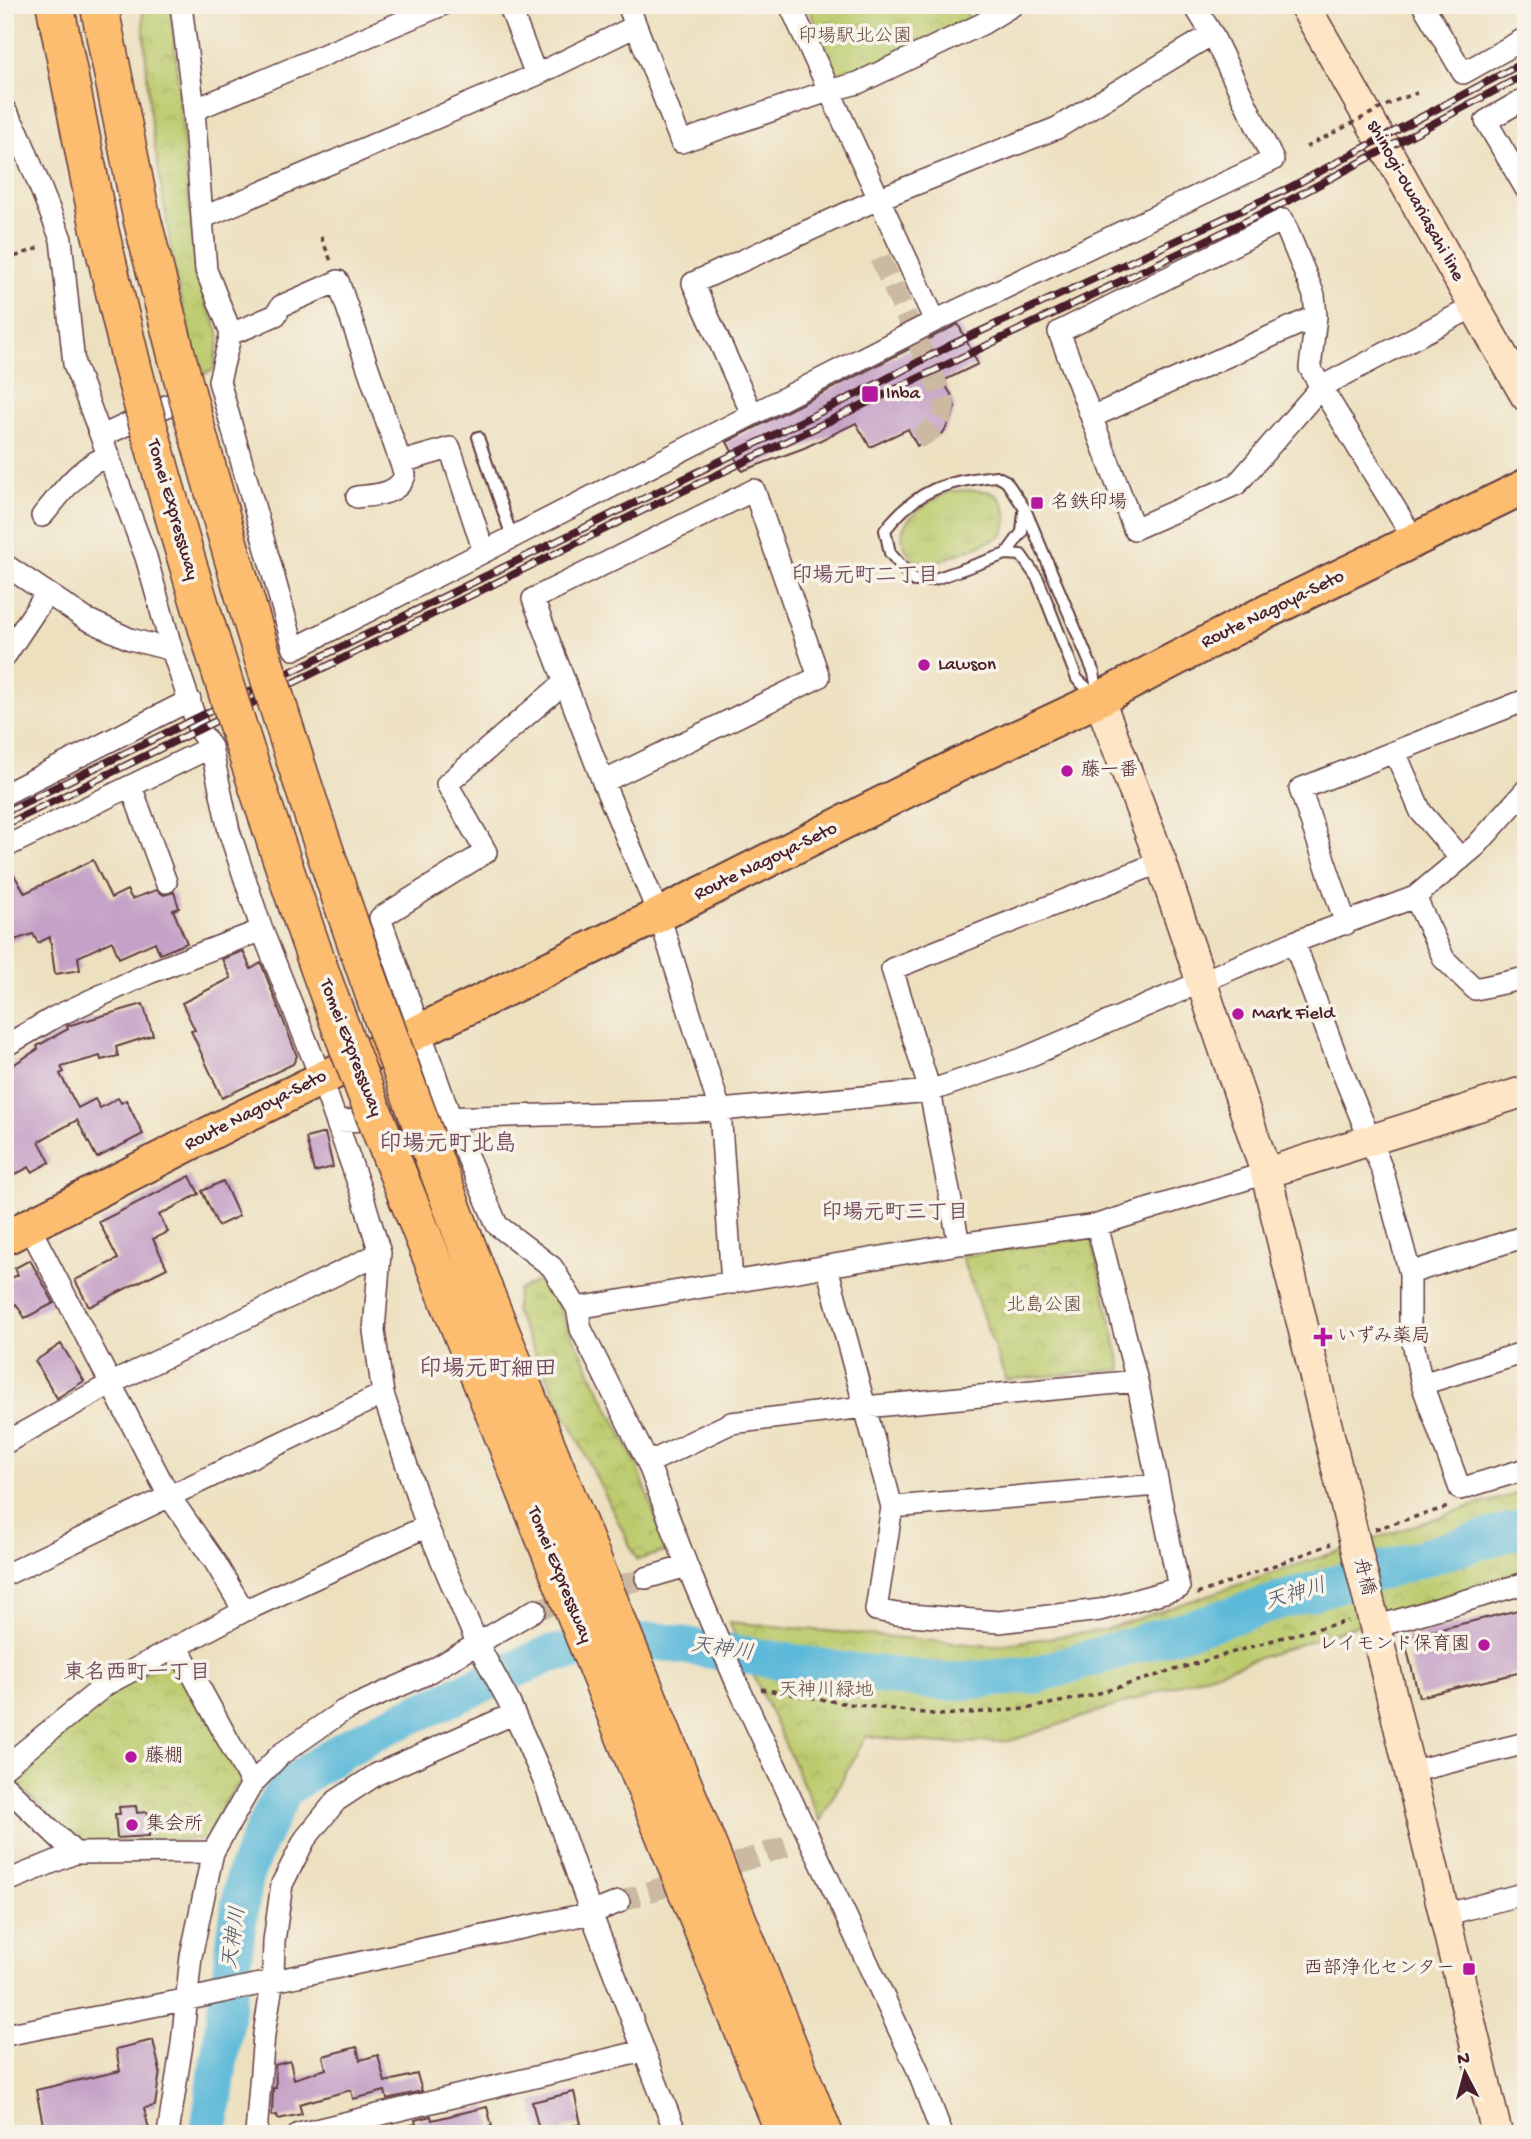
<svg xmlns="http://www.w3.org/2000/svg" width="1531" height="2139" font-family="'Gochi Hand','Klee One',sans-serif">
<defs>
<pattern id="grass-tufts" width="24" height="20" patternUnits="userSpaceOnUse" patternTransform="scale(1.75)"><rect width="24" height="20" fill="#bccb6d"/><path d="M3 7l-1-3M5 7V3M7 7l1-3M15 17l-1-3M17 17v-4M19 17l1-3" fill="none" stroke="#a3ae5f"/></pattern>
<pattern id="park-crowns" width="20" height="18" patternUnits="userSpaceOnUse" patternTransform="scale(1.75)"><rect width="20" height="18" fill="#bccb6d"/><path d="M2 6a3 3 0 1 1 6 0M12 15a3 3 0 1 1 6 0" fill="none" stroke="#a3ae5f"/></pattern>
</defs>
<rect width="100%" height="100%" fill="#f7f3e8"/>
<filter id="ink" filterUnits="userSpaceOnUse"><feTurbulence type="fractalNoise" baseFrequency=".0143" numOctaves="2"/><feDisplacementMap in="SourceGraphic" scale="14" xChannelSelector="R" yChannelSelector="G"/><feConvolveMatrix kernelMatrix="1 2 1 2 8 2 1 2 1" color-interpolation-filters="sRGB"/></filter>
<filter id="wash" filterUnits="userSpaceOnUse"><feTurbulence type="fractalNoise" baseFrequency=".00686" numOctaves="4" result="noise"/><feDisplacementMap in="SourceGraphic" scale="28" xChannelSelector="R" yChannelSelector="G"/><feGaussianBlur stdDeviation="1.57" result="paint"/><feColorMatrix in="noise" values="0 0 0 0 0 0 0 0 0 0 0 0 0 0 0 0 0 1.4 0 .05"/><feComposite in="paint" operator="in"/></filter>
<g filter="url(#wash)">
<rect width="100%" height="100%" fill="#ede0bf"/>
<path fill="url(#grass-tufts)" stroke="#83754c" stroke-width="2" d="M970,490C977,491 986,490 992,493C1009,501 1010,523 1001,537L932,564L912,560C895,536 901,522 924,506C931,501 940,495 948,492C954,490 963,491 970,490Z"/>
<path fill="url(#park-crowns)" stroke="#83754c" stroke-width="2" d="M142,5H171L196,274L220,337L213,370L199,376L175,275L150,115Z
M807,5H963L970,21L839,79Z
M1091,1237L1122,1369L1006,1380L961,1256Z
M544,1278L638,1467L667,1551L637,1560L515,1312L518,1290Z
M1526,1491V1569L1010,1741L939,1744L866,1736L820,1821L729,1622L990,1646L1104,1630L1466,1508Z
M170,1661H176L242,1780L226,1800L207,1839L77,1843L9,1775L127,1681Z"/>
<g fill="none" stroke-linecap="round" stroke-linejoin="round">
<path stroke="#5bb9d9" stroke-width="38" d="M209,2134L244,1877L258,1842L284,1789L329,1758L381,1729L550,1654L655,1641L851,1672L947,1682L1035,1675L1526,1527"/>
</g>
<g id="blocks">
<path fill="#c4a1c6" d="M958,324L978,364L943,381L952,396L955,407L952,418L943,433L917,446L908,429L870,447L856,423L804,448L742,471L727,442Z
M5,860L25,893L93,860L111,898L127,890L132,899L156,890L164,895L174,892L179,908L173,910L187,943L160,954L155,942L119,958L112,941L78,957L80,970L55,974L50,937L38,943L33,934L5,943Z
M243,951L251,969L261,963L297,1056L293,1064L222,1098L191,1031L195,1030L182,1003L231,978L222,959Z
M143,1004L153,1035L116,1047L118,1056L101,1060L100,1056L61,1067L64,1072L60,1074L78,1108L95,1099L100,1108L118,1098L121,1103L126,1100L143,1134L97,1158L77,1120L39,1141L50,1162L32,1172L29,1167L5,1180V1070L38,1049L37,1046L68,1029L67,1026Z
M325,1133L333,1167L314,1172L306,1138Z
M190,1176L199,1194L159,1215L168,1232L153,1239L167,1268L89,1307L75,1280L118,1259L99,1222Z
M223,1181L239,1216L218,1226L202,1191Z
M30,1260L54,1303L25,1318L16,1304L5,1309V1281L18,1275L15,1268Z
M61,1344L84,1381L57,1398L35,1361Z
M1526,1608V1671L1419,1697L1404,1638Z
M136,1806L137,1813L147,1812L149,1836L117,1838L115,1814H120L119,1807Z
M153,2040L160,2071L155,2106L144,2108L150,2134H118L117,2129L100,2134H45L36,2090L120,2071L116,2049Z
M357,2047L360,2060L378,2055L385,2082L417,2074L422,2091L387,2099L385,2091L353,2099L351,2090L299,2104L302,2114L278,2119L277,2115L272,2116L273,2088H276L275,2065L290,2061L294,2079L326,2069L323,2056Z
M574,2092L581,2124L563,2128L564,2134H540L532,2102Z
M487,2107L492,2126L489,2127L491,2134H402V2127L416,2124L415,2120L431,2116L432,2120Z"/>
</g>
</g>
<g filter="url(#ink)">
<use href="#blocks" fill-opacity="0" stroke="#623c41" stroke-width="2"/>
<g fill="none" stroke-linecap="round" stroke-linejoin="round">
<path stroke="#ccb9a1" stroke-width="21" stroke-dasharray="21 10" stroke-linecap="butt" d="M880,258L944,400C947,421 932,432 914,440
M535,1610L646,1578
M619,1902L793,1844"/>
<defs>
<path id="lane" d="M478,437L512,537
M996,476L1006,481L1025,509L1094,673L1099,699L1077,679L1038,579L1021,555L1006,554L935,579L914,581L890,553L885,530C917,489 946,481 996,476Z
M1006,554L1022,532L1024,512"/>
<path id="street" d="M181,5L194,110L202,218L536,75L636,26
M509,5L536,75
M628,5L681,142L828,91L858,83L982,24L1013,5
M790,5L935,321
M1423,5L1463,73L1526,38
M1526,98L1486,121L1526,189
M5,110L18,132L61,239L74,364L146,557L172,650L199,730L211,747L229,831L262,930L321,1078L362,1194L380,1253L374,1331L383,1394L427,1526L477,1643L508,1700L545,1783L591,1913L676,2134
M194,110L442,5
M202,218L206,270L231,333L219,381L294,649L935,321L1273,160L1212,34L1194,5
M231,333C247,329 260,321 276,315L281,306L338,281L405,475C398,495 375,495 357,497
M752,414L693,283L878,199L1057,128L1212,34
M1092,417L1316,316
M102,436L195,393
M402,462L450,448L484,552
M42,516C60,495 81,464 109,456
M1415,541L1321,387L1310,368L1316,316L1314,295L1283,220L1059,332L1134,529L1237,484L1321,387L1473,307
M5,565L86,619L130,639L172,650
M5,656L47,593
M565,682L447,784L486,852L380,918L451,1119L497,1225L552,1267L577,1308L581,1329L648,1463L687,1566L738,1686L916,2066L942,2134
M1395,752L1421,812L1461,859
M603,782L819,677L754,490L533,599L603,782L659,915L720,1110L732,1283
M131,786L166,882
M5,794L190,700
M5,847L211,747
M1415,897L1444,959L1475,989L1526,978
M1346,924L1300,789L1526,700
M1294,942L1338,1061L1383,1172L1410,1273V1329L1422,1384L1460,1489L1526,1469
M5,1046L55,1017L149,973L262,930
M336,1121L720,1110L930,1091L1022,1059L1294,942L1415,897L1476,846L1526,790
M29,1226L169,1496L215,1562L244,1611
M959,1244L930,1091L892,969L1161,862
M827,1267L892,1507L876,1610L897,1614L999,1622L1100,1610L1179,1588L1137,1381L1097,1225
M1410,1273L1526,1236
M577,1308L959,1244L1097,1225L1266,1173
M1422,1384L1526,1352
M5,1443L112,1383L380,1253
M648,1463L731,1423L865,1407L1137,1381
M892,1507L1158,1485
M5,1575L383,1394
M646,1578L687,1566
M1375,1627L1526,1583
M177,1646L252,1784
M5,1767L107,1684L244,1611L427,1526
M1410,1772L1526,1743
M5,1786L75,1853
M5,1882L75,1853L213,1852
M1444,1915L1526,1893
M5,2035L199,1997L591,1913L619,1902
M168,2134L182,2044L191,1956L213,1852L252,1784L281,1754L343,1711L424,1675L535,1610
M256,2134L264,2034L273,1979L274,1941L282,1884L305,1839L336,1801L377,1774L513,1714
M299,2134L643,2051"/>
<path id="secondary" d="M1304,5C1380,135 1450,267 1526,396
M1099,699L1161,862L1266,1173L1497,2134
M1266,1173L1526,1091"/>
<path id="primary" d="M5,1238L228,1124L659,915L958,765L1099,699L1260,615L1526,486"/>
<path id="highway" d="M55,5L99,227L132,365
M99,5L142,219L177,357
M486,1295L824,2134
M451,1306L785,2134"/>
</defs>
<use href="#lane" stroke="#623c41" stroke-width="14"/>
<use href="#street" stroke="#623c41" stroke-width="24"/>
<use href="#secondary" stroke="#623c41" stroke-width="33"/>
<use href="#primary" stroke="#623c41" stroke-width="37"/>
<use href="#highway" stroke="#623c41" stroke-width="40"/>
<path stroke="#623c41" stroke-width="3.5" stroke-dasharray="5 5" stroke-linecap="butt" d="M321,237L331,261
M5,254L17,256L43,246
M1375,1529L1448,1507
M1197,1594L1331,1544
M761,1689L849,1704L941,1715L1025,1709L1089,1696L1280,1638L1348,1621"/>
<use href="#lane" stroke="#fff" stroke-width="10"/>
<use href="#street" stroke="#fff" stroke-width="21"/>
<use href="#secondary" stroke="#fee5c5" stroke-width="30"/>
<use href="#primary" stroke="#fcbd6f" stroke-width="33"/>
<use href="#highway" stroke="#fcbd6f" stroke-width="37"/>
<defs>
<path id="rail" d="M5,812L867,389L949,346L1289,188L1526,61
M5,825L658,503L1288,201L1526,74"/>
</defs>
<use href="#rail" stroke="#4a1f2b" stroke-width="8"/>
<use href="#rail" stroke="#f7f3e8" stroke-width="5" stroke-dasharray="16" stroke-linecap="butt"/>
<defs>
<path id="highway-bridge" d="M177,357C261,676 366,988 486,1295
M132,365C184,563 246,758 313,951C355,1071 404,1188 451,1306"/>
</defs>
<use href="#highway-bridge" stroke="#623c41" stroke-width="40" stroke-linecap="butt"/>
<path stroke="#623c41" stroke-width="3.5" stroke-dasharray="5 5" stroke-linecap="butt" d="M1306,147L1397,100L1417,93"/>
<use href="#highway-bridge" stroke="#fcbd6f" stroke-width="37"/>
</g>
</g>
<g fill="#b5179e" stroke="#f7f3e8" stroke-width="2.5">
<rect x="861" y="385" width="18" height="18" rx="3.5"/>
<rect x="1030" y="496" width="14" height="14" rx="3.5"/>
<circle cx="924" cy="665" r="7"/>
<circle cx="1067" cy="771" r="7"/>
<circle cx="1238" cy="1014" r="7"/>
<path d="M1319.5 1326.5h7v7h7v7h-7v7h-7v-7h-7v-7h7z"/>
<circle cx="1484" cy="1645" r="7"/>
<circle cx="131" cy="1757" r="7"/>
<circle cx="132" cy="1825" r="7"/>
<rect x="1462" y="1962" width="14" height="14" rx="3.5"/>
</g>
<g text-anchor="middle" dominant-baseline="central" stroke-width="7" stroke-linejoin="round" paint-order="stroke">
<g font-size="19" fill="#664a3c" stroke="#f7f3e8">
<text x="855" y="37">印場駅北公園</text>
<text x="1044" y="1306">北島公園</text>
<text x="826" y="1691">天神川緑地</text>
</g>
<g font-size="19" fill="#4a1f2b" stroke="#f7f3e8">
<text transform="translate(1415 201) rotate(61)">shinogi-owariasahi line</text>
<text transform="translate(172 510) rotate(74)">Tomei Expressway</text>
<text transform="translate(1273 610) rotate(-26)">Route Nagoya-Seto</text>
<text transform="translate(766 862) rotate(-26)">Route Nagoya-Seto</text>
<text transform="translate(350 1048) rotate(69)">Tomei Expressway</text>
<text transform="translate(256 1111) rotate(-27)">Route Nagoya-Seto</text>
<text transform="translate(559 1575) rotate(68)">Tomei Expressway</text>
<text transform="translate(1363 1577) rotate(76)">舟橋</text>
</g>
<g font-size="19" fill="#4a1f2b" stroke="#f7f3e8" text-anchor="start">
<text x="886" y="394">Inba</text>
<text x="1051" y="503">名鉄印場</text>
<text x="938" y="665">Lawson</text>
<text x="1081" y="771">藤一番</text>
<text x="1252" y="1014">Mark Field</text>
<text x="1337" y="1337">いずみ薬局</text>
<text x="1470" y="1645" text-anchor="end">レイモンド保育園</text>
<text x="145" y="1757">藤棚</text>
<text x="146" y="1825">集会所</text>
<text x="1455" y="1969" text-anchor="end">西部浄化センター</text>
</g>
<g font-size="21" font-weight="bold" fill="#754c61" stroke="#f7f3e8">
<text x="865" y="577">印場元町二丁目</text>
<text x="895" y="1214">印場元町三丁目</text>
<text x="137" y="1674">東名西町一丁目</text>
</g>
<g font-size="21" font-style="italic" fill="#505568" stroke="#f7f3e8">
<text transform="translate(1296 1596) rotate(-17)">天神川</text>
<text transform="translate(722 1651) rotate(8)">天神川</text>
<text transform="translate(236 1938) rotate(-82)">天神川</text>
</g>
<g font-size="23" font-weight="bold" fill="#754c61" stroke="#f7f3e8">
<text x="448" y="1145">印場元町北島</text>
<text x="488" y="1370">印場元町細田</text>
</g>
</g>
<rect width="1531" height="2139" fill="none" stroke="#f7f3e8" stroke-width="28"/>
<g transform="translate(1465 2073) rotate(354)" stroke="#f7f3e8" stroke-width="5" paint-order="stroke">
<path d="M0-5L12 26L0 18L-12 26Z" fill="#4a1f2b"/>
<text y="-10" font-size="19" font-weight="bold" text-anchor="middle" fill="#4a1f2b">N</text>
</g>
</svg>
